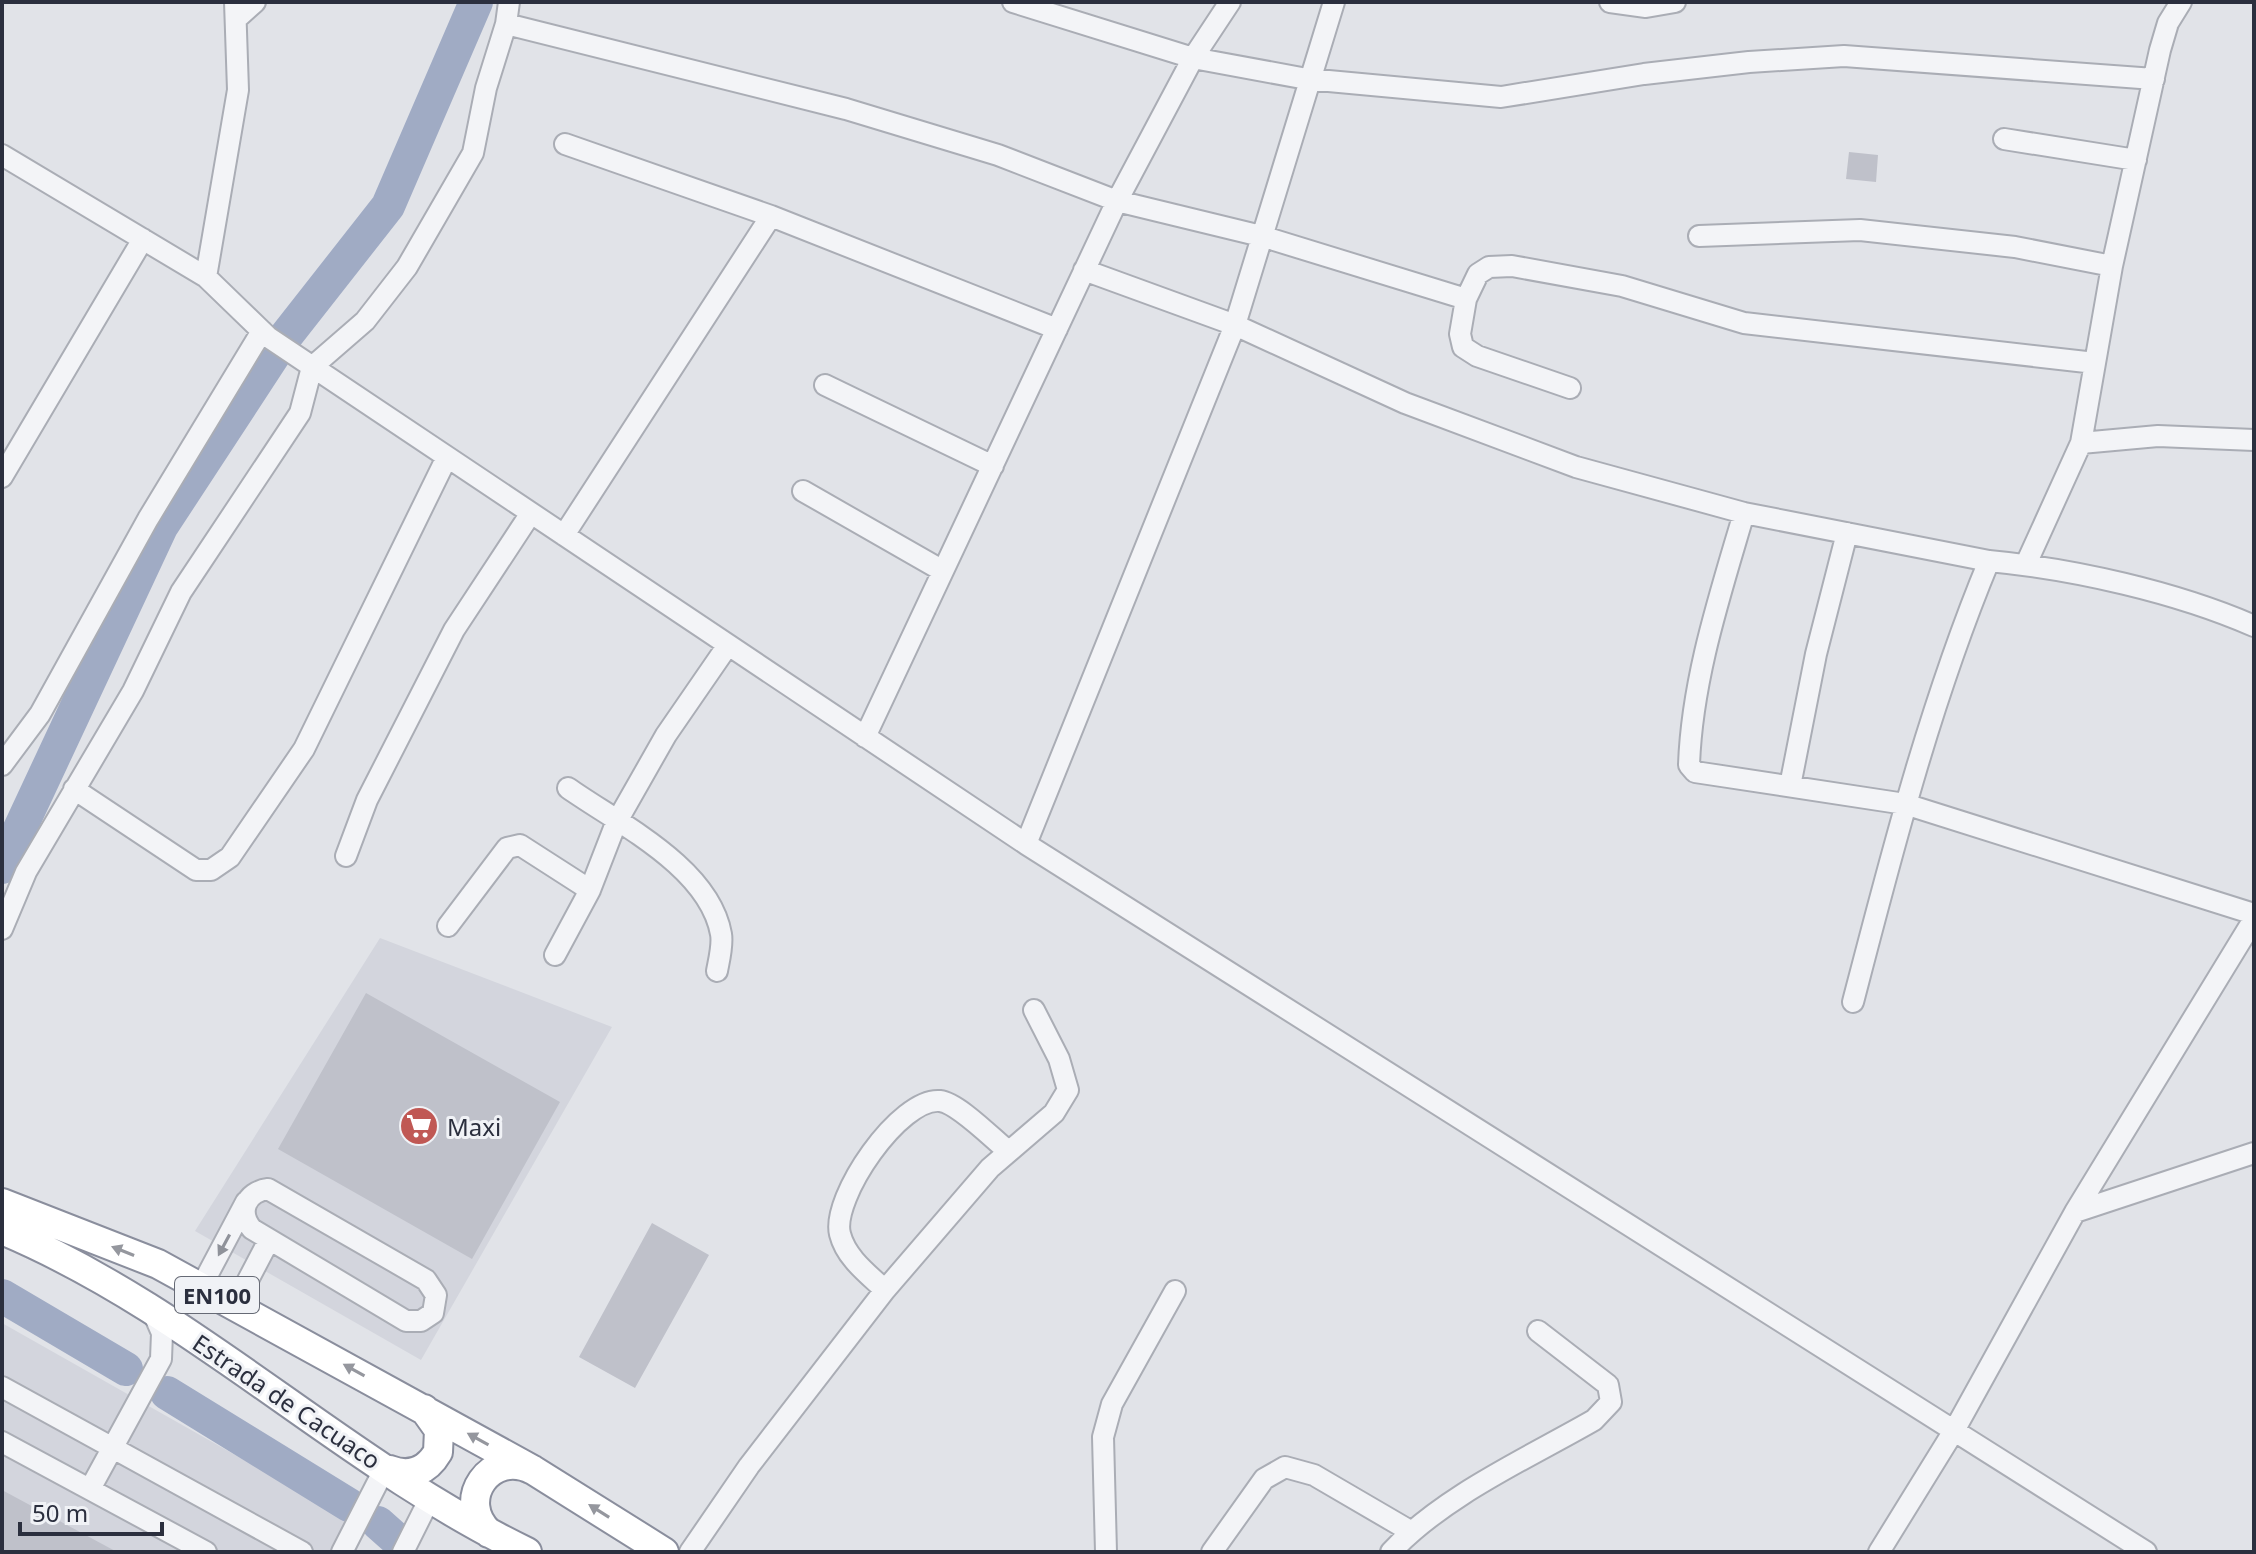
<svg xmlns="http://www.w3.org/2000/svg" width="2256" height="1554" font-family="'Noto Sans',sans-serif">
<rect width="100%" height="100%" fill="#e1e3e8"/>
<path fill="#d3d5dd" d="M380,938L612,1027L421,1360L195,1231Z
M2,1323L366,1529L356,1552H2Z"/>
<g fill="none" stroke-linecap="round" stroke-linejoin="round">
<path stroke="#a0abc4" stroke-width="34" d="M2,867L161,527L286,336L388,206L476,2
M2,1296L126,1369
M167,1393L349,1505
M378,1523L396,1539"/>
</g>
<path fill="#bfc1ca" d="M1849,152L1878,155L1876,182L1846,179Z
M366,993L560,1102L472,1259L278,1149Z
M652,1223L709,1255L635,1388L579,1357Z
M2,1490L117,1552H2Z"/>
<g fill="none" stroke-linecap="round" stroke-linejoin="round">
<defs>
<path id="minor" d="M1013,2L1193,58L1307,79L1501,97L1644,74L1749,62L1844,56L2154,79
M1610,2L1646,7L1675,2
M236,19L255,2
M506,24L846,109L998,155L1117,201L1261,236L1466,299
M2004,139L2136,160
M565,144L771,216L1057,329
M2,155L206,277L268,337L1026,844L2146,1552
M1699,236L1860,230L2015,247L2112,266
M1084,270L1235,325L1405,403L1576,467L1744,513L1989,561C2074,569 2176,592 2254,626
M206,277L238,90L235,2
M825,385L993,466
M1570,388L1477,356L1463,347L1460,334L1466,299L1478,274L1489,267L1512,266L1622,286L1744,323L2095,363
M2081,443L2158,436L2254,440
M2,477L143,239
M803,491L943,571
M1744,513C1720,595 1692,679 1689,765L1695,772L1905,804L2254,914
M564,535L771,216
M2026,564L2081,443L2112,266L2160,50L2168,23L2181,2
M865,737L1117,201L1193,58L1230,2
M2,765L40,714L148,519L262,331
M1790,786L1816,654L1847,533
M568,788C619,824 709,867 721,934C723,945 719,960 717,971
M74,789L196,870H211L230,857L304,749L447,457
M1026,844L1235,325L1334,2
M346,856L367,800L454,630L531,513
M448,926L507,848L520,845L590,890
M2,929L26,872L133,691L181,592L300,413L312,367L365,321L407,267L473,153L486,88L506,24L509,2
M555,955L590,890L616,823L666,735L728,645
M1853,1002C1892,852 1930,703 1989,561
M268,1189L426,1280L436,1295L433,1313L421,1321H406L252,1229C238,1213 245,1192 268,1189Z
M2075,1212L2254,1153
M201,1287L246,1202
M885,1290C868,1274 846,1258 840,1234C831,1198 900,1097 940,1101C958,1103 993,1139 1008,1151
M235,1305L269,1240
M2,1387L302,1552
M2,1442L206,1552
M90,1489L161,1359L162,1333L152,1310
M342,1552L385,1468
M403,1552L430,1498
M690,1552L749,1466L885,1290L990,1168L1054,1113L1068,1090L1059,1059L1034,1010
M1106,1552L1103,1437L1112,1404L1175,1291
M1212,1552L1264,1479L1285,1467L1314,1475L1410,1531
M1391,1552C1443,1496 1528,1458 1594,1420L1611,1402L1608,1385L1538,1331
M1879,1552L1955,1429L2075,1212L2254,919"/>
<path id="highway" d="M2,1203L158,1264L533,1470
M2,1230C193,1310 342,1463 527,1552
M390,1470C410,1478 427,1471 438,1452L439,1430L424,1409
M489,1533C454,1500 491,1448 533,1470L664,1552"/>
</defs>
<use href="#minor" stroke="#aaadb5" stroke-width="24"/>
<use href="#highway" stroke="#8a8e9d" stroke-width="32"/>
<use href="#minor" stroke="#f3f4f7" stroke-width="20"/>
<use href="#highway" stroke="#fff" stroke-width="28"/>
</g>
<defs><path id="oneway-solid" d="M-6-.8H1V-3.2L6.5 0L1 3.2V.8H-6Z" transform="scale(2)"/></defs>
<use fill="#8f929a" href="#oneway-solid" transform="translate(224 1245) rotate(118)"/>
<g fill="#95979e">
<use href="#oneway-solid" transform="translate(123 1251) rotate(-158)"/>
<use href="#oneway-solid" transform="translate(354 1370) rotate(-151)"/>
<use href="#oneway-solid" transform="translate(478 1439) rotate(-151)"/>
<use href="#oneway-solid" transform="translate(599 1511) rotate(-148)"/>
</g>
<defs>
<symbol id="supermarket-disc" viewBox="-11 -11 22 22"><circle r="9.5" fill="#c05854" stroke="#f0f2f6"/><path d="M-6-5.5h2.5l.6 2H6L4.5 2H-2.5L-4.4-4H-6ZM-1.5 3.2a1.3 1.3 0 1 0 .1 0ZM3 3.2a1.3 1.3 0 1 0 .1 0Z" fill="#fff"/></symbol>
</defs>
<g fill-rule="evenodd">
<use href="#supermarket-disc" x="397" y="1104" width="44" height="44"/>
</g>
<g text-anchor="middle" dominant-baseline="central" stroke-width="6" stroke-linejoin="round" paint-order="stroke">
<rect fill="#f0f2f6" stroke="#666a75" stroke-width="2" x="175" y="1277" width="84" height="36" rx="6"/>
<g font-size="22" font-weight="bold" fill="#2b2f3e">
<text x="217" y="1295">EN100</text>
</g>
<g font-size="24" fill="#2b2f3e" stroke="#f0f2f6" text-anchor="start">
<text x="447" y="1126">Maxi</text>
</g>
<g font-size="24" fill="#2b2f3e" stroke="#f0f2f6">
<text transform="translate(287 1401) rotate(34)">Estrada de Cacuaco</text>
</g>
</g>
<rect width="2256" height="1554" fill="none" stroke="#2b2f3e" stroke-width="8"/>
<path d="M20 1522v12h142v-12" fill="none" stroke="#2b2f3e" stroke-width="4"/>
<text x="32" y="1522" font-size="24" fill="#2b2f3e" stroke="#f0f2f6" stroke-width="6" paint-order="stroke">50 m</text>
</svg>
